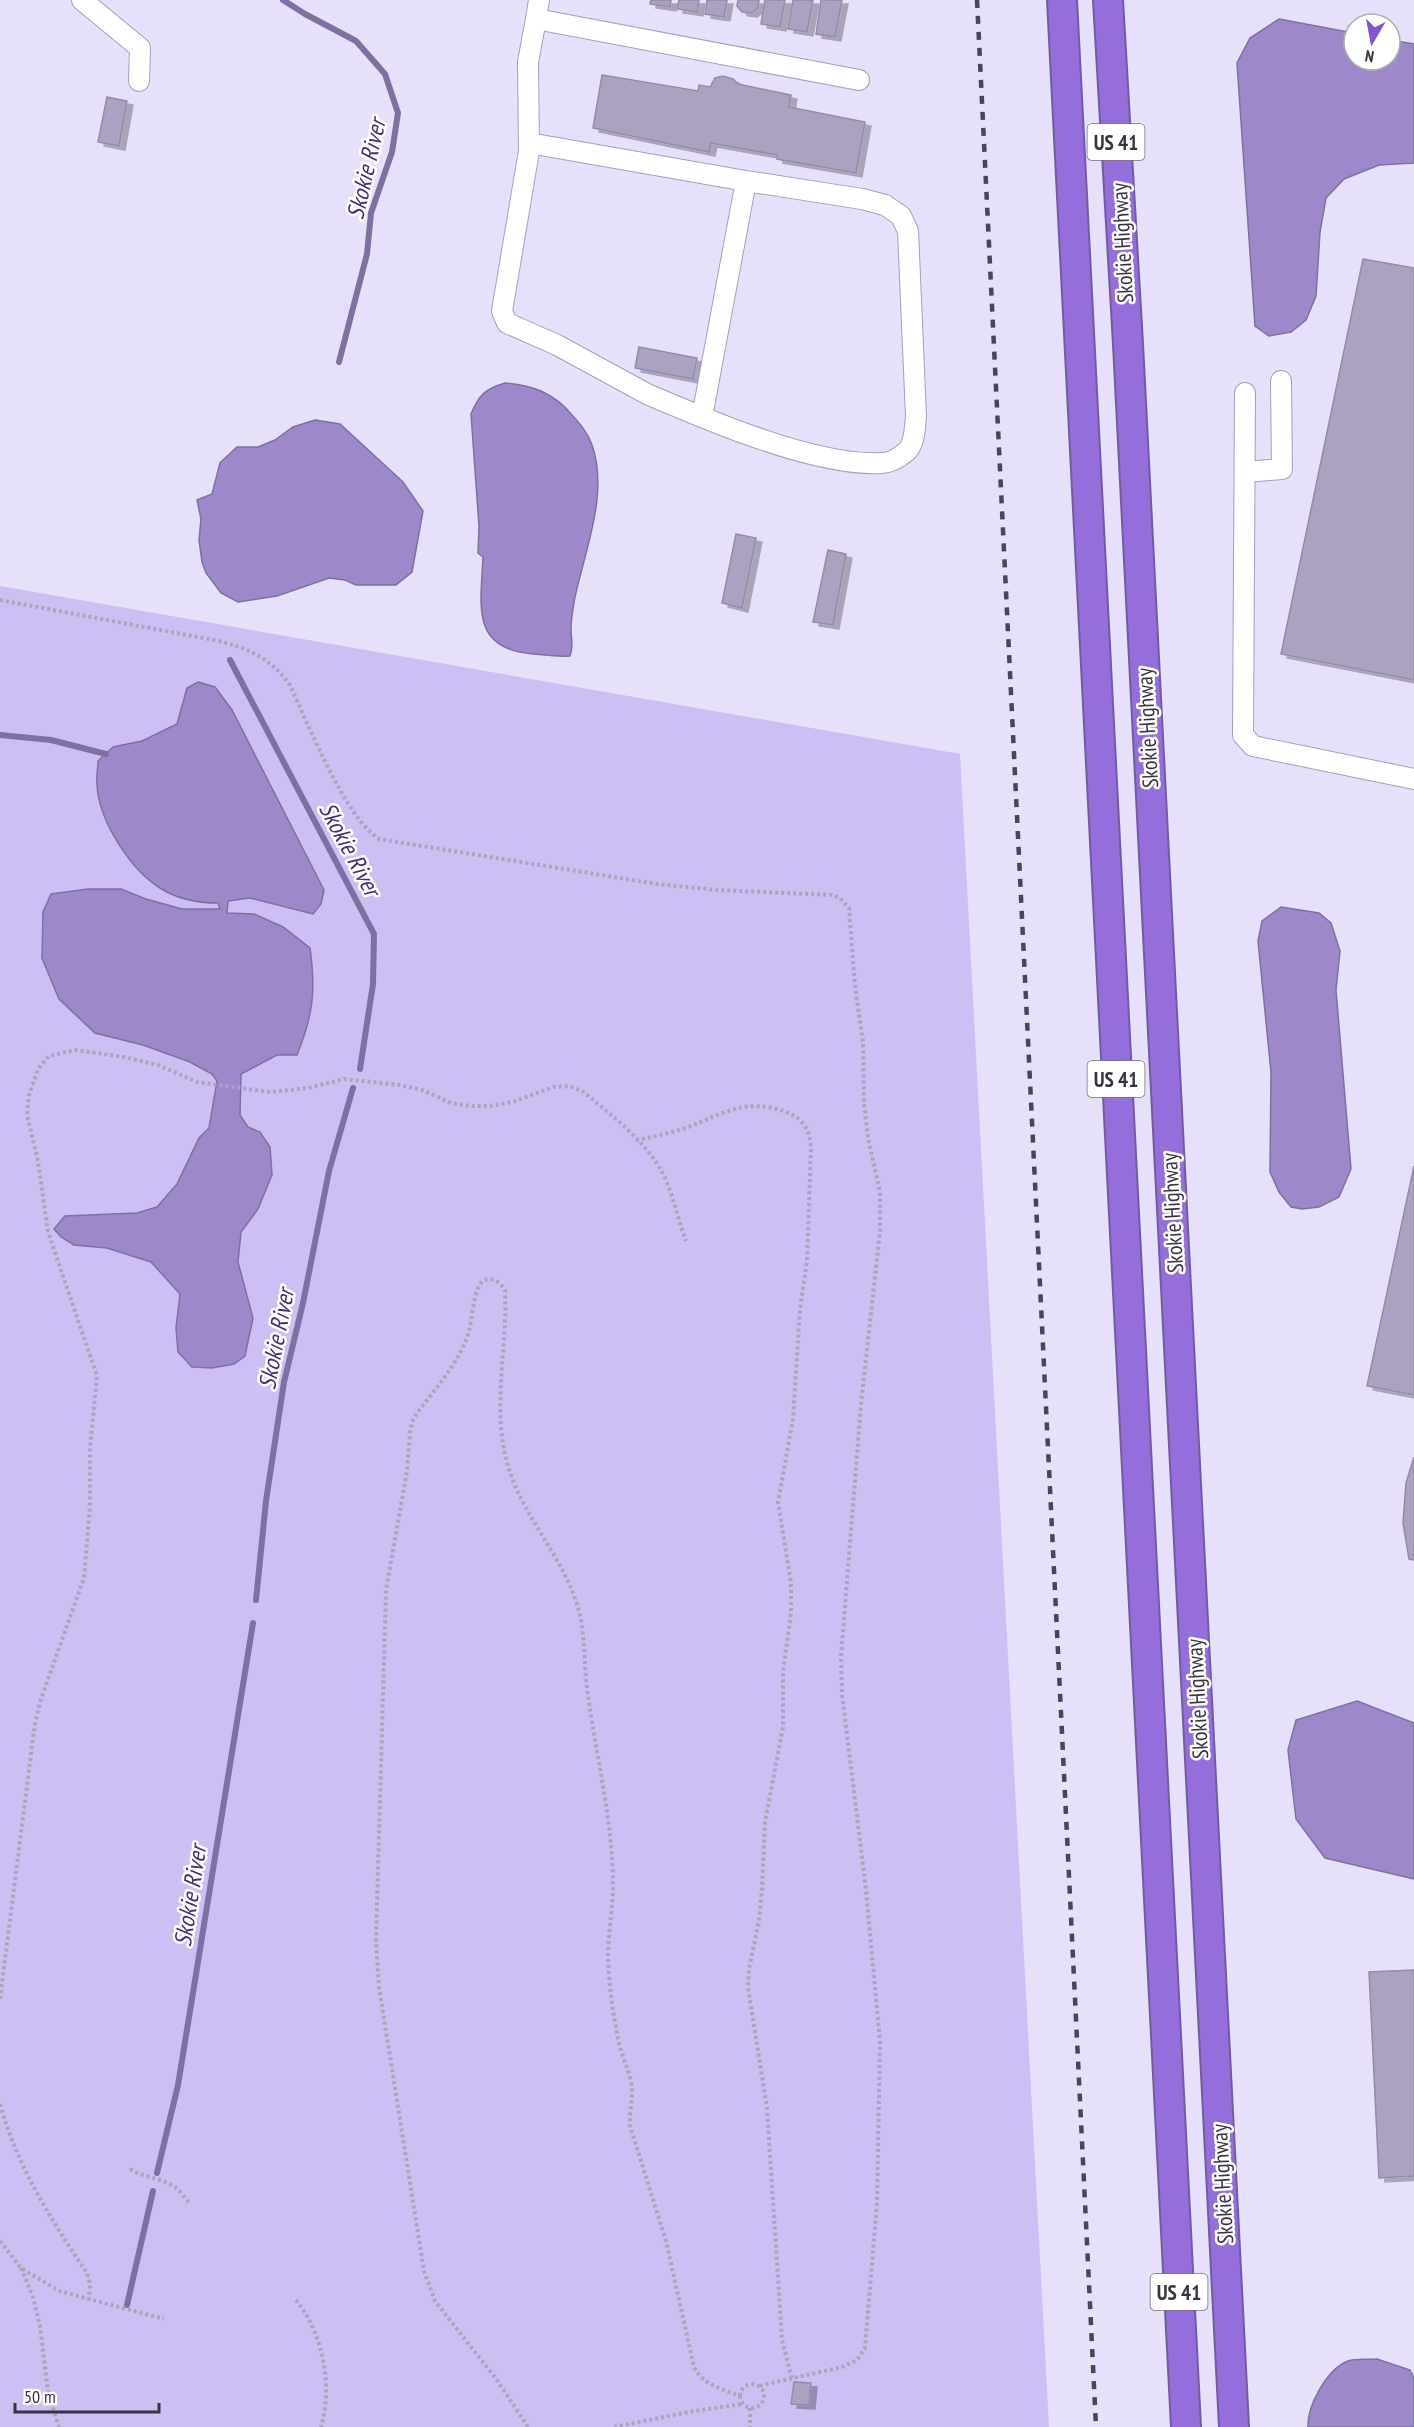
<svg xmlns="http://www.w3.org/2000/svg" width="1414" height="2427" font-family="'PT Sans Narrow',sans-serif">
<defs>
<filter id="shadow"><feDropShadow dx="6" dy="4" stdDeviation="0" flood-color="#0004"/></filter>
</defs>
<rect width="100%" height="100%" fill="#e6e0fa"/>
<path fill="#cdbef4" d="M0,586L960,754L1049,2427H0Z"/>
<path fill="#9d89ca" stroke="#7e70a1" stroke-width="1.5" d="M1279,19L1354,33V60H1390V40L1414,44V163L1379,165L1344,179L1326,198L1320,232L1316,296L1306,320L1291,332L1269,336L1255,326L1237,63L1250,38Z
M505,383C532,385 554,393 572,415C580,424 588,433 592,445C609,493 585,550 575,597C573,608 571,618 571,629C571,639 574,646 570,656C557,657 545,655 533,654C470,649 481,605 483,557L478,553L479,526L471,414C479,395 485,389 505,383Z
M315,420L340,424L403,482L423,511L412,572L396,585H356L345,580L329,578L277,596L238,602L221,593L206,573L202,562L199,540L201,519L197,500L212,494L220,463L237,447H258L275,440L293,427Z
M198,682L215,687L232,710L324,890L321,904L313,914L250,898L228,901L227,913L254,914L283,927L310,948C316,991 313,1015 297,1055H277L241,1074L240,1115L248,1127L260,1132L270,1147L272,1175L258,1209L241,1232L238,1262L253,1318L245,1356L234,1364L212,1368L192,1367L178,1352L176,1328L180,1294L151,1262L107,1248L74,1245L61,1237L54,1229L65,1216L137,1213L157,1207L177,1184L199,1138L209,1128L217,1081L212,1074L190,1062L143,1045L95,1033L59,999L42,958L43,912L51,894L88,889H121L146,899L182,909H220L218,903C199,903 177,899 160,888C130,869 99,821 97,785C96,777 98,769 98,761L113,747L142,741L177,724L187,688Z
M1281,907L1319,913L1331,923L1340,951L1336,990L1351,1169L1339,1197L1319,1207L1302,1209L1291,1207L1279,1192L1270,1172L1271,1072L1258,941L1262,921Z
M1357,1701L1414,1723V1879L1325,1858L1296,1819L1288,1750L1296,1720Z
M1377,2359L1410,2370L1414,2378V2427H1308C1307,2406 1327,2369 1348,2361C1356,2358 1368,2360 1377,2359Z"/>
<g fill="none" stroke-linecap="round" stroke-linejoin="round">
<path stroke="#7e70a1" stroke-width="6" d="M283,0L305,14L356,41L385,74L398,113L392,152L371,213L367,254L339,362
M230,660L374,934L373,984L360,1069
M0,735L51,740L106,754
M256,1600L266,1501L284,1382L303,1303L329,1171L353,1088
M157,2173L178,2085L253,1623
M127,2305L153,2191"/>
</g>
<path fill="#aba2c1" stroke="#938ba9" stroke-width="1.5" filter="url(#shadow)" d="M651,0H671L670,7L650,4Z
M679,0H699L697,12L677,9Z
M707,0H727L724,17L705,14Z
M738,0H759L758,8L751,13L742,12L737,6Z
M765,0H785L780,27L761,24Z
M793,0H813L807,32L788,29Z
M821,0H842L835,37L816,34Z
M602,75L698,91L699,85L710,87L715,78L723,76L733,79L738,84L791,95L789,107L865,122L856,173L777,159V155L711,143L709,152L593,128Z
M107,97L127,101L119,146L98,142Z
M1363,259L1414,268V680L1281,654Z
M639,347L697,358L693,379L635,368Z
M736,534L756,538L742,608L722,603Z
M828,550L846,554L833,625L813,622Z
M1414,1166V1395L1367,1386Z
M1414,1457V1560L1409,1559L1403,1523L1406,1483Z
M1414,1970V2176L1379,2178L1369,1972Z
M794,2382L811,2383L809,2405L791,2404Z"/>
<g fill="none" stroke-linecap="round" stroke-linejoin="round">
<defs>
<path id="minor" d="M82,0L140,48L139,81
M539,0L536,19L859,80
M529,143L746,181L702,417L649,395L557,345L507,323L502,311L529,151L528,62L536,19
M1245,393L1243,735L1253,746L1414,779
M702,417C751,437 829,466 882,463C890,463 900,457 907,451C915,443 915,426 916,416L908,231L901,216L885,205L862,199L746,181
M1246,472L1282,469L1281,381"/>
<path id="highway" d="M1062,0L1186,2427
M1108,0L1128,344L1234,2427"/>
</defs>
<use href="#minor" stroke="#a69ebd" stroke-width="22"/>
<use href="#highway" stroke="#735aa4" stroke-width="32"/>
<path stroke="#aaa5ba" stroke-width="4" stroke-dasharray="3 3" stroke-linecap="butt" d="M0,600L214,640C246,647 271,658 290,685C307,722 346,819 379,839L657,884L718,890L832,895L840,898L849,908L855,986L863,1042L864,1103L868,1138L880,1192V1231L861,1404L841,1657L842,1694L866,1890L880,2042L877,2203L865,2348L857,2360L842,2367L759,2386
M636,1140C653,1137 670,1133 686,1128C704,1121 721,1112 739,1108C757,1103 792,1108 804,1125C809,1131 810,1139 811,1147L807,1261L800,1309L793,1419L778,1502L791,1583V1613L783,1672V1727L765,1822L762,1890L759,1920L749,1969L748,1987L767,2108L782,2340L792,2379
M0,1999L35,1723L41,1699L84,1578L90,1506V1448L97,1376L48,1232L38,1161L27,1115L29,1095L38,1069L49,1056L75,1050L124,1057L158,1065L197,1082L270,1092L308,1088L344,1079L400,1085L422,1090L451,1103L470,1106H490L512,1102L554,1087L569,1086L582,1091C608,1112 645,1141 661,1170C673,1192 677,1218 686,1241
M0,2104C17,2166 51,2220 87,2273L90,2284L89,2299
M130,2169C144,2178 163,2178 176,2188C181,2192 186,2199 190,2204
M0,2241L21,2268L59,2291L164,2319
M21,2268L33,2297L40,2326L48,2392L59,2427
M296,2300C323,2333 333,2386 321,2427
M740 2396a12 12 0 1 1 24 0a12 12 0 1 1-24 0Z
M750,2408V2427
M528,2427L497,2380L435,2301L424,2271L379,1987L376,1940L386,1590L407,1471L410,1433L412,1422L417,1413C436,1388 460,1362 469,1331C472,1320 474,1289 482,1282C491,1275 500,1282 505,1290C508,1348 491,1409 508,1466C524,1521 570,1563 581,1620C585,1643 584,1665 587,1688C595,1752 613,1820 613,1885C613,1909 608,1933 608,1957C609,1986 613,2015 619,2043C622,2056 628,2068 631,2082C634,2097 629,2111 630,2126L666,2241L694,2367C703,2385 722,2389 740,2396
M614,2427L694,2411L743,2404"/>
<use href="#minor" stroke="#fff" stroke-width="20"/>
<use href="#highway" stroke="#946eda" stroke-width="28"/>
<path stroke="#494653" stroke-width="4.5" stroke-dasharray="8 8" stroke-linecap="butt" d="M977,0L1096,2427"/>
</g>
<g text-anchor="middle" dominant-baseline="central" stroke-width="5" stroke-linejoin="round" paint-order="stroke">
<g fill="#fff" stroke="#737179" stroke-width="1.5">
<rect x="1087.5" y="124" width="57" height="36" rx="4.5"/>
<rect x="1087.5" y="1061" width="57" height="36" rx="4.5"/>
<rect x="1150.5" y="2274" width="57" height="36" rx="4.5"/>
</g>
<g font-size="21" font-weight="bold" fill="#373440">
<text x="1116" y="142">US 41</text>
<text x="1116" y="1079">US 41</text>
<text x="1179" y="2292">US 41</text>
</g>
<g font-size="22" fill="#373440" stroke="#fff">
<text transform="translate(1122 243) rotate(-93)">Skokie Highway</text>
<text transform="translate(1147 728) rotate(-93)">Skokie Highway</text>
<text transform="translate(1172 1213) rotate(-93)">Skokie Highway</text>
<text transform="translate(1197 1699) rotate(-93)">Skokie Highway</text>
<text transform="translate(1222 2184) rotate(-93)">Skokie Highway</text>
</g>
<g font-size="24" font-style="italic" fill="#492c79" stroke="#fff">
<text transform="translate(366 169) rotate(-77)">Skokie River</text>
<text transform="translate(350 849) rotate(62)">Skokie River</text>
<text transform="translate(276 1339) rotate(-79)">Skokie River</text>
<text transform="translate(190 1896) rotate(-81)">Skokie River</text>
</g>
</g>
<g transform="translate(1372 42) rotate(190)"><circle r="28" fill="#ffffff" stroke="#afaeb3" stroke-width="1.5"/>
<path d="M0-4.5L10 22L0 15L-10 22Z" fill="#8355ce"/>
<text y="-9" font-size="16" font-weight="bold" text-anchor="middle" fill="#373440">N</text>
</g>
<path d="M15 2403v9h144v-9" fill="none" stroke="#373440" stroke-width="3"/>
<text x="24" y="2403" font-size="18" fill="#373440" stroke="#ffffff" stroke-width="4.5" paint-order="stroke">50 m</text>
</svg>
